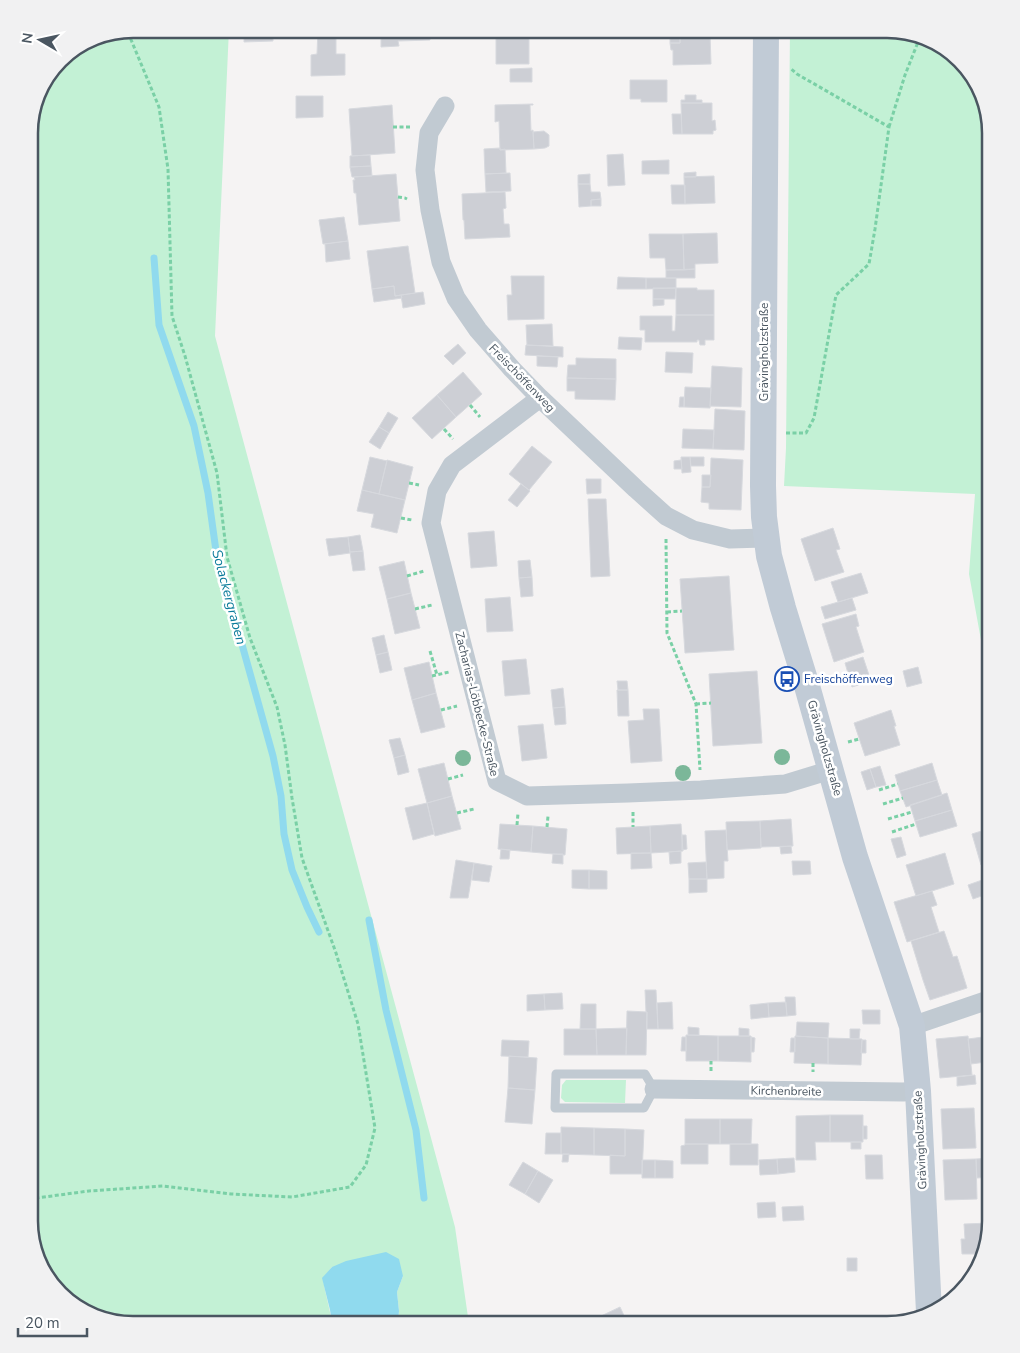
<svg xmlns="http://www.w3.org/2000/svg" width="1020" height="1353" font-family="'Nunito Sans',sans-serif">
<rect width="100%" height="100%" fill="#f5f3f3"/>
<path fill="#c3f1d5" d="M132,29H229L215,336L455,1227L469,1324H398L399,1311L397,1292L403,1276L332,1267L323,1278C325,1294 330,1308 332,1324H132L81,1311L46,1278L29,1221V125L39,87L64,55L93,37Z
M790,29H894L940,43L974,75L991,132V695L969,574L975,494L784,486L786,448Z
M566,1080H626L625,1103L565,1102L561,1098L562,1085Z"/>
<path fill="#90daee" d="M386,1252L399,1259L403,1276L397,1292L399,1311L398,1324H332L330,1310L322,1278L332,1267L346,1261Z"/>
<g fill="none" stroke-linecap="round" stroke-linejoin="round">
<path stroke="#90daee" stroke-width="7" d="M154,258L159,325L194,426L208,493L216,551L273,756L281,796L284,834L292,870L307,907L319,932
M369,920L386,1010L416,1130L424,1198"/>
</g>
<path fill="#cdcfd5" stroke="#d7d9de" d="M244,29H273V41L244,42Z
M318,29H336V54H345V75L311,76V55L317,54Z
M355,29H368V34L355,35Z
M381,29H429L430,40L398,41L399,46L381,47Z
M496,29H529V64H496Z
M631,29H661V31H631Z
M670,29H690V35H680V43H670Z
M710,34L711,64L673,65V50H671L670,43H680V35Z
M532,68V82H510V69Z
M630,80H667V102H641V99H630Z
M685,95H696V100H702V103H681V100H685Z
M296,96H323V117L296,118Z
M681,103H712V121L715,120L716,130L713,131V134H682Z
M533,104V105H530L531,131L533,130L534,149L500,150L499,121L495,122V105Z
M392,105L395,153L352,156L349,109Z
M672,114H681L682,134H673Z
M544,131L549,135V146L545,148L534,149L533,132Z
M500,148V150L505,149L506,173L485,174L484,149Z
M623,154L625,185L608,186L607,155Z
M370,155L371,166L350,167V156Z
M669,160V174H642V161Z
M371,166L372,176L352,177L350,167Z
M696,172V177H684V173Z
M510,173L511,191L486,192L485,174Z
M396,174L400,221L359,225L356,193H354L353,180H355L354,177Z
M590,174V184H578V175Z
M714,176L715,203L685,204L684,177Z
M578,184H590L591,192H600L601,199L591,200V206L579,207Z
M671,185H685V204H672Z
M505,192L506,208L503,209L504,224H509L510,237L465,239L464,220H463L462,194Z
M601,199V206H591V200Z
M344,217L348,241L323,244L319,220Z
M717,233L718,263L695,264V269L684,270L683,234Z
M649,234H683L684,270H666L665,258H650Z
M348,241L350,259L326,262L325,244Z
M408,246L415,293L395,296L394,286L372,289L367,251Z
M695,269V278H666V270Z
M511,276H544V319L508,320L507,295H512Z
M618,277L646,278V289H617Z
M646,278H676V288L646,289Z
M394,286L395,296L401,295L402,298L374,302L372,289Z
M653,288H676L675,299H653Z
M676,288H697V290H714V315H676Z
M423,292L425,304L403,308L401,295Z
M653,299H664V305L653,306Z
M676,315H714V340H705V345H700L699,340H697V342H645V330H640V316H672V331H675Z
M552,324L553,346L527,345L526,325Z
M619,337L642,338L641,350L618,349Z
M458,344L466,353L453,365L444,356Z
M526,345L563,347V357L525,355Z
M666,352L693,353L692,373L665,372Z
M537,356L558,357L557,367L537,366Z
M576,358L616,359V379L567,378L568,365H576Z
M712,366L742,368L741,407L710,406Z
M463,372L482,394L456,417L437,395Z
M567,378L616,379L615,400L575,399V391H567Z
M685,387L711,388L710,408L684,407Z
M437,395L456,417L432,439L412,418Z
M680,397H684V407H679Z
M715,409L745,411L744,450L713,449Z
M388,412L398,418L389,433L379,427Z
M379,427L389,433L380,449L369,442Z
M683,429L714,430L713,449L682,448Z
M532,446L552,462L529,490L509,474Z
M370,457L387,461L379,494L362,490Z
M681,457H690L691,472L682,473Z
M690,457H704V466H691Z
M711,458L743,460L741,510L709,509V503L701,502L702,487H710Z
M387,460L413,467L405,500L379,494Z
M681,460L682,469H674V461Z
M702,475H711L710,487H702Z
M586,479H601V493L587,494Z
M521,484L530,491L517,507L508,500Z
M362,490L405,500L397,533L371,527L374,514L357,511Z
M588,499H606L610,576L591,577Z
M833,528L840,549L836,550L844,572L815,581L801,539Z
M494,531L497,566L471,568L468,533Z
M360,535L363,551L350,552L348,537Z
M348,537L350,553L329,556L326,539Z
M363,551L365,570L353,571L350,552Z
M530,560L532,577L519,578L518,561Z
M404,561L411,593L387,599L379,567Z
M861,573L868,593L838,602L831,582Z
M729,576L734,650L685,653L680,579Z
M532,577L533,596L521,597L519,578Z
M411,593L420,628L395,634L387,599Z
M510,597L513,631L487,632L485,599Z
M852,598L856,610L825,619L821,607Z
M856,614L859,626L856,627L864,652L834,662L822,624Z
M384,635L388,652L376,655L372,638Z
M388,652L392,670L380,673L376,655Z
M863,657L871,681L852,687L845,663Z
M526,659L530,694L505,696L502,661Z
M429,662L436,693L412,700L404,668Z
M918,667L922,683L907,687L903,671Z
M757,671L762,743L713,746L709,674Z
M617,681H627L628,690H618Z
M563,688L565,707L553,708L551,690Z
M617,690H628L629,716H618Z
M436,693L445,727L421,733L412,700Z
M565,707L566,724L555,725L553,708Z
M643,709H659L662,761L631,763L628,721L644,720Z
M891,710L896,726H894L900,745L865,756L854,723Z
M543,724L547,758L522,761L518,726Z
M400,738L405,755L394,758L389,740Z
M405,755L409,772L398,775L394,758Z
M444,763L452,796L427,803L418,769Z
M932,763L937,780L900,791L895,775Z
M880,766L886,785L876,787L870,769Z
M870,769L876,787L867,790L861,772Z
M937,780L942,795L906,807L900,791Z
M947,793L952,810L915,821L910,805Z
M452,796L461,829L435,836L427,803Z
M427,803L434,834L413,840L405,808Z
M952,810L957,826L920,837L915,821Z
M791,819L793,846L761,847L760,821Z
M760,821L761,848L727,850L726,822Z
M500,824L533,826L531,852L498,849Z
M681,824L683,851L651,853L650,826Z
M533,826L567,829L565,855L531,852Z
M650,826L651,853L617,854L616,828Z
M991,828V862L981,865L972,834Z
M726,830L728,861H724V878L707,879L705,831Z
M682,835H686L687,849L682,850Z
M901,837L906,855L897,858L891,839Z
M791,846L792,853L781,854L780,847Z
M501,849L510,850L509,859H500Z
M681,851V863L670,864L669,852Z
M631,853H651L652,868L631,869Z
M945,853L954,884L916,896L906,865Z
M553,854H563V864L552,863Z
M456,860L474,863L468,898H450Z
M792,861H810L811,874L793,875Z
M706,862L707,879H689L688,863Z
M474,863L492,866L489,882L472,880Z
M572,870H589V889L572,888Z
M589,870L607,871V889H589Z
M689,879H707V892L689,893Z
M985,879L990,893L973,899L968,885Z
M932,891L937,905L931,907L939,932L907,942L894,902Z
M944,931L953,957L957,956L967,988L930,1000L923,980L911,941Z
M645,990H656L658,1029H647V1012H646Z
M562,993L563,1009L545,1010L544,994Z
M544,994L545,1010L527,1011V995Z
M785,997H795L796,1015L787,1016Z
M672,1002L673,1029H658L657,1003Z
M786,1002L787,1016L769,1017L768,1003Z
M768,1003L769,1017L751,1019L750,1005Z
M581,1004H596V1029H580Z
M862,1010H880V1024H863Z
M627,1011L647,1012L646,1055H626Z
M797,1022L829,1023L828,1038L796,1036Z
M688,1027L699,1028V1035H688Z
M627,1028L626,1055H597L596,1029Z
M739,1028L749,1029V1036H739Z
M564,1029H596L597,1055H564Z
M850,1029H860L859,1039H850Z
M686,1035L718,1036V1061H686Z
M718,1036H751V1062L718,1061Z
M795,1036L828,1038V1064L794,1063Z
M968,1036L972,1075L940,1078L936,1039Z
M682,1037H686V1051H681Z
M751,1037L755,1038L754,1052H751Z
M983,1037L986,1062L971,1064L968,1039Z
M791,1038H795V1052H790Z
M828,1038L862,1039L861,1065L828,1064Z
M502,1040L529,1041L528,1057L501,1056Z
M862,1040H866V1053H861Z
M509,1056L537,1058L535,1090L508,1088Z
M987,1064H991V1083H990Z
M975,1075L976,1084L957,1086V1077Z
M508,1088L535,1090L532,1124L505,1122Z
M974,1108L976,1148L943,1149L941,1109Z
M830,1115V1142H815L816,1160H796V1116Z
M830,1115H863V1142H830Z
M685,1119H720V1144H685Z
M720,1119H752L751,1144H720Z
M985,1125H991V1148H985Z
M863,1126H867V1139H863Z
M561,1127L594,1128V1155L561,1154Z
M594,1128L625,1129V1156L594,1155Z
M625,1129L644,1130L642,1174H610V1155L625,1156Z
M546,1133H561V1154H545Z
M851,1142H861V1149H851Z
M685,1144H708V1164H681V1146L685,1145Z
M730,1144H758V1165H730Z
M563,1154H569L568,1162H562Z
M865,1155H882L883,1179H866Z
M794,1158L795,1172L778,1174L777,1159Z
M991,1158V1177L977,1178L976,1159Z
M777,1159L778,1174L760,1175L759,1160Z
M976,1159L977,1199L945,1200L943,1160Z
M642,1160H655V1178H642Z
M655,1160L673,1161V1178H655Z
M523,1162L538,1171L525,1194L509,1185Z
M538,1171L553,1180L539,1203L525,1194Z
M991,1190V1200H984V1191Z
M775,1202L776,1217L758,1218L757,1203Z
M803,1206L804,1220L783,1221L782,1207Z
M991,1223L981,1259V1254H962L961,1239H965L964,1224Z
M847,1258H857V1271H847Z
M975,1275L963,1288V1276Z
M620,1307L628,1324H603L599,1317Z
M743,1319H760V1324H743Z
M760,1319H779L778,1324H760Z"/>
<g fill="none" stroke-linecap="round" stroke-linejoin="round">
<path stroke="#7ad0a6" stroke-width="3" stroke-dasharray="4 2.5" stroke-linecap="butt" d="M393,127H410
M889,127L905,75L920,37
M398,197L405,198L407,199
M470,405L480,417
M444,429L453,439
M786,433H806L814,418L836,295L869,264L875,229L889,127L797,74L790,68
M409,483L419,485
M401,518L412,520
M666,539L667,633L696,704L700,770
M407,576L424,571
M415,609L432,605
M667,612L682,611
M430,651L437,675
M432,676L449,672
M696,704L711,703
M441,710L457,706
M848,742L859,739
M448,779L463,775
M879,790L898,784
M883,804L903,798
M633,812V827
M457,813L474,809
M888,819L912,812
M517,825L518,813
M547,827L548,816
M892,832L916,824
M813,1063V1072
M711,1071V1061
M29,1199L89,1191L163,1186L231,1194L292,1197L350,1187L366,1165L375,1128L358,1024L336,953L302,858L292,798L285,745L277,707L250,638L227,557L217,473L185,356L172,316L168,169L159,107L127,30"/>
<path stroke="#c1cad2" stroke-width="9" d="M556,1074H645L654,1089L644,1108H555Z"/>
<path stroke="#c1cad2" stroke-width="19" d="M445,106L429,133L425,170L430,210L441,262L456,298L478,330L512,369L540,398L636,489L666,516L693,530L730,539L767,538
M540,398L452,465L437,491L431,523L497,781L527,796L628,793L701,790L785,784L831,770
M912,1026L991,999
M654,1089L903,1092L918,1091"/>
<path stroke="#c1cbd6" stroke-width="26" d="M766,29L763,486L764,517L769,556L783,608L807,686L855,857L912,1026L918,1091L929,1312"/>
</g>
<g fill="#7bb799">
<circle cx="782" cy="757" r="8"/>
<circle cx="463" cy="758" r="8"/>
<circle cx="683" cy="773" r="8"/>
</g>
<defs>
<symbol id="bus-ring" viewBox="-11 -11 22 22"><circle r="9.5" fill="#fff" stroke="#1a4fb4" stroke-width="1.5"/><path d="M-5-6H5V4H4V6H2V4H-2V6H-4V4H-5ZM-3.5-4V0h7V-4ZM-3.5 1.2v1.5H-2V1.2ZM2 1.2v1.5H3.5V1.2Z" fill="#1a4fb4"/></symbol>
</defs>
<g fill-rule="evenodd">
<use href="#bus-ring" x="773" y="665" width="28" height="28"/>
</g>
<g text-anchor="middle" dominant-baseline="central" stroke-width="5" stroke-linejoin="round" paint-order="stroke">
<g font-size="12" fill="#4a5661" stroke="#fff">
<text transform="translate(764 352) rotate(-90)">Grävingholzstraße</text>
<text transform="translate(522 378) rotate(46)">Freischöffenweg</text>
<text transform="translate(477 704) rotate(76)">Zacharias-Löbbecke-Straße</text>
<text transform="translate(825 748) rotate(74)">Grävingholzstraße</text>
<text transform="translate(786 1091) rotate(1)">Kirchenbreite</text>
<text transform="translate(920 1140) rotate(-93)">Grävingholzstraße</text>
</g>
<g font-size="12" fill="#164399" stroke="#fff" text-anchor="start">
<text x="804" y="679">Freischöffenweg</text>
</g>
<g font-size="14" font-style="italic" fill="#0c7c9b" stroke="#fff">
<text transform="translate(229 597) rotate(75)">Solackergraben</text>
</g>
</g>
<path d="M0 0H1020V1353H0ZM133 38H887A95 95 0 0 1 982 133V1221A95 95 0 0 1 887 1316H133A95 95 0 0 1 38 1221V133A95 95 0 0 1 133 38Z" fill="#f1f1f2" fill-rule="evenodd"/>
<path fill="none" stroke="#4a5661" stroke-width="2.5" d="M133 38H887A95 95 0 0 1 982 133V1221A95 95 0 0 1 887 1316H133A95 95 0 0 1 38 1221V133A95 95 0 0 1 133 38Z"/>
<g transform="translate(40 40) rotate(279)" stroke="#ffffff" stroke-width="4" paint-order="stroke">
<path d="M0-4L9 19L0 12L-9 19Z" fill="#4a5661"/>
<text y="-8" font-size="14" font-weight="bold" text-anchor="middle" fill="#4a5661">N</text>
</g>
<path d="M18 1328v8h69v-8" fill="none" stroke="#4a5661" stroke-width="2.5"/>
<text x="25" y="1328" font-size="15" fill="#4a5661" stroke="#ffffff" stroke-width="4" paint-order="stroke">20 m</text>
</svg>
